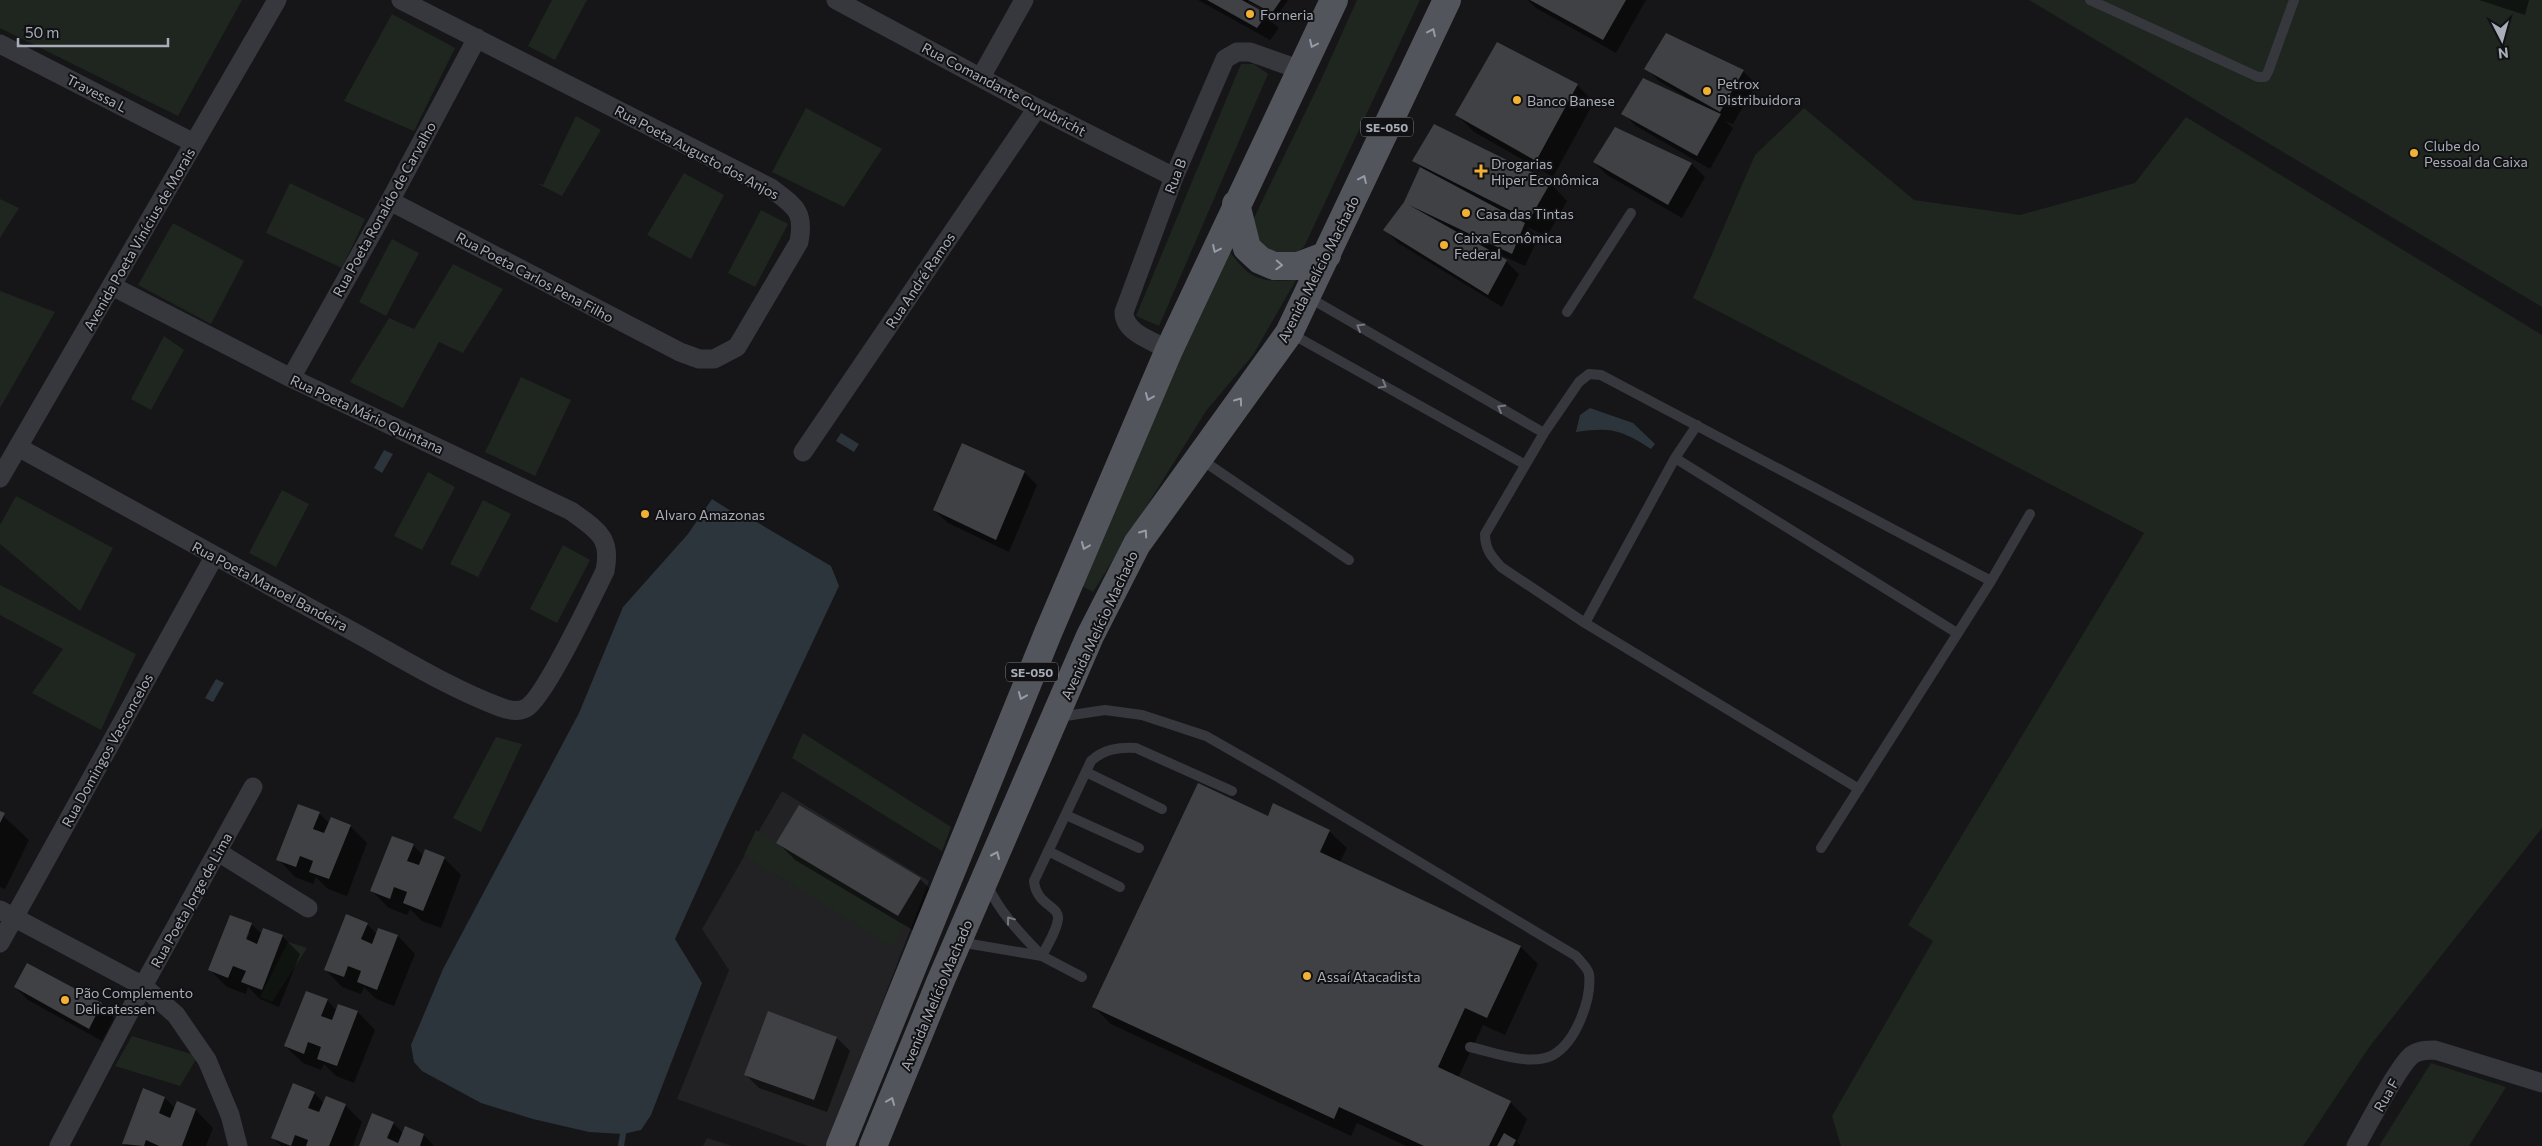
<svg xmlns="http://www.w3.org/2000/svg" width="2542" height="1146" font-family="Commissioner,sans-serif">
<rect width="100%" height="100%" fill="#161618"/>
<path fill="#222225" d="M782,791L929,881L827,1146H808L677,1099L729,970L702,929Z
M707,1138L732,1146H703Z"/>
<path fill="#1e261f" d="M0,0H242L178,116L0,28Z
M552,0H587L555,60L528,46Z
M1357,0H1420L1304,247L1290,257L1264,252L1251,224L1321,80Z
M2029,0H2542V307Z
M392,14L455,48L414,131L344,101Z
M1241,64H1254L1268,74L1159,326L1136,316Z
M806,108L882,149L844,207L772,172Z
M1804,108L1914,200L2020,215L2135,183L2186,117L2542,335V828L2370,1046L2303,1146H1841L1832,1116L1933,941L1908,925L2144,533L1693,298L1755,155Z
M576,116L601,130L562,196L536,183L543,185Z
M684,173L724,195L691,259L647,235Z
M290,183L365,219L342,268L266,233Z
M0,199L19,208L0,238Z
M761,210L788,224L755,287L728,273Z
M173,223L244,261L211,324L138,285Z
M392,239L419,253L386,316L359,302Z
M1223,243C1249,277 1252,283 1296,280L1253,355L1206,411L1093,592L1082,586Z
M453,264L503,289L463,353L439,342L403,408L350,382L389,318L414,329Z
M0,291L55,312L0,408Z
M164,336L184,350L151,410L131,399Z
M521,377L571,400L535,476L485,452Z
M428,472L455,487L422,550L394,536Z
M282,490L309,504L276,567L249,553Z
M16,496L113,548L80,611L0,544V525Z
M483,500L511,514L478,577L450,564Z
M563,545L590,560L557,623L530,609Z
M0,585L136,654L101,730L32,693L63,649L0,615Z
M803,733L951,827L942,851L792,758Z
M496,737L522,744L481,832L453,818Z
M756,830L903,924L894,948L744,855Z
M288,942L307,948L272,1002L260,997Z
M132,1036L198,1056L180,1086L115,1066Z
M2431,1063L2506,1087L2469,1146H2379Z"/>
<path fill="#2c353c" d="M1590,408L1633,423L1655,444L1651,449C1621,430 1612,427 1576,432L1580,415Z
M841,433L859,444L854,452L836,441Z
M384,450L393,454L382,473L374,468Z
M712,499L742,518L755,521L831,566L839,586L726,826L675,939L702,983L651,1115L641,1130L623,1134L589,1132L533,1119L481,1103L422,1071L414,1062L411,1045L443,969L579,713L623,607L688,534Z
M216,679L224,683L213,702L205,698Z"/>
<path fill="#0007" fill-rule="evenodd" d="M1198,0H1288L1277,16L1247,1L1279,28L1270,40Z
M1528,0H1646L1616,53L1536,8Z
M2479,0H2529L2525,15Z
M1646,68L1743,71L1756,84L1733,124L1725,121L1733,128L1710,169L1636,126L1623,113L1686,97L1659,81Z
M1577,85L1594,102L1553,177L1474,132L1457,115Z
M1615,128L1692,164L1705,177L1682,218L1607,175L1594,162Z
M1414,160L1550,183L1567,201L1547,236L1527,227L1538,238L1525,266L1492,251L1491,253L1506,261L1519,274L1502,307L1398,243L1385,230L1405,203L1422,168Z
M1024,472L1037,485L1009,552L948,523L934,510Z
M0,813L29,840L5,889L0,887Z
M319,813L330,824L350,826L367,843L347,896L328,889L316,877L313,884L295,877L278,859Z
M1268,817L1329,831L1347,848L1340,862L1521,947L1538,964L1505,1035L1483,1025L1458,1078L1510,1102L1527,1119L1517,1142L1521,1146H1406L1357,1123L1351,1136L1111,1024L1094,1007Z
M778,843L920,879L937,896L916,932L795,860Z
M413,845L424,856L444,858L461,875L441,928L422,921L410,909L407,915L389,908L372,891Z
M251,924L262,934L282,936L300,954L279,1007L260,999L248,987L246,994L227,987L210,970ZM247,932H250L246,942L244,941Z
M367,924L377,934L379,929L398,936L415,954L394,1006L376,999L364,987L361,994L342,987L325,969Z
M28,965L101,1004L114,1018L102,1041L28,1000L15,987Z
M327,1000L337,1011L339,1006L358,1012L375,1030L354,1083L336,1076L324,1064L321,1070L303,1063L285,1046Z
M837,1038L850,1051L827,1112L759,1088L746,1075Z
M144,1090L165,1098L175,1108L177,1103L196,1110L213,1128L206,1146H126L123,1143Z
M314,1093L324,1103L345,1105L362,1122L353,1146H281L273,1138Z
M393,1123L403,1133L424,1135L434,1146H360Z"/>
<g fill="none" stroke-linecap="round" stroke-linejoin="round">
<path stroke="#2c353c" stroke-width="6" d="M621,1146L623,1134"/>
</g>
<path fill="#404145" d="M1207,0H1242L1267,14L1257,28Z
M1248,0H1281L1272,13Z
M1530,0H1626L1603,40Z
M1666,33L1744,70L1720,112L1644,69Z
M1497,42L1578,84L1536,161L1455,115Z
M1643,78L1721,114L1697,156L1621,114Z
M1434,124L1551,182L1529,220L1412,161Z
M1615,127L1692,163L1668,205L1593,162Z
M1420,167L1525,223L1512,254L1409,205L1507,260L1488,295L1383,230L1404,202Z
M962,443L1025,471L996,540L933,510Z
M1198,783L1268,816L1273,803L1330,830L1320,852L1521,946L1487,1018L1465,1008L1438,1067L1511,1101L1489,1146H1424L1339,1107L1334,1119L1092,1007Z
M298,804L320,812L313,829L324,833L331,817L351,825L329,879L309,872L313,861L300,856L296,867L276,860Z
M799,805L921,878L898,916L776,843Z
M0,811L5,813L0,823Z
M392,836L414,844L407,861L419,865L425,849L445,857L423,911L403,903L407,892L394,887L390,899L370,891Z
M346,914L368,923L361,939L372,944L378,928L398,935L377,990L357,982L361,971L348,966L344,977L324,970Z
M230,915L252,923L246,939L257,944L263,928L283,935L262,990L241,982L246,971L233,966L228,978L208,970Z
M27,963L102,1003L89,1029L14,987Z
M306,991L328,999L321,1016L332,1020L338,1004L358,1011L337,1066L317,1059L321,1047L308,1042L304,1054L284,1046Z
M768,1011L837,1037L814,1100L744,1075Z
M293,1083L315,1092L308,1108L319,1112L326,1096L346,1104L329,1146H306L308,1140L295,1135L291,1146L271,1138Z
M143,1088L165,1097L159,1113L170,1118L177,1101L196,1109L182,1146H159L146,1140L144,1146L122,1144Z
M372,1113L394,1122L387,1138L398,1143L405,1126L424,1134L420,1146H359Z
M1504,1133L1516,1140L1513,1146H1497Z"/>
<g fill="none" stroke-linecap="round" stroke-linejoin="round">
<path stroke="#37383d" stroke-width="10" d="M2090,0L2258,77H2265L2268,72L2294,0
M1308,297L1544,433
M1567,312L1631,213
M1290,333L1524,464
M1199,458L1349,560
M1675,458L1957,633
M1585,623L1675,458L1697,425
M1059,717L1105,710L1142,715L1206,736L1276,776L1576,956C1580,961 1588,968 1589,974C1592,999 1576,1042 1553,1055C1530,1067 1493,1052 1470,1047
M1086,772L1162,809
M1859,789L1585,623L1501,567C1491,556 1485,549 1485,534L1544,433L1579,382L1589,374L1601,375L1991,581
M1066,815L1139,848
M1821,848L1991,581L2030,514
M1048,851L1120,887
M987,884C999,912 1021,934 1042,956
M959,942L1042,956L1082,977
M1042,956C1047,945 1057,931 1058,919C1060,906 1036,905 1034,881L1091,761C1104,749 1119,747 1136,748L1232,791"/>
<path stroke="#37383d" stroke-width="19" d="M836,0L1037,108L1174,177
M0,44L194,143
M981,77L1024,0
M390,201L680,352L699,359H714L737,347L799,242C805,210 794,206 771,188L401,0
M1169,350C1153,341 1124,333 1124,312L1174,177L1225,59L1237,52H1250L1301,70
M291,378L390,201L477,38
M18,447C125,507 232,566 339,624C392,652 444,686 500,707C508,710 519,712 526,708C544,699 593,595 605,571C612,537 597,530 571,511L291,378L112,286
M803,452L1037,108
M0,478L277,0
M218,852L308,908
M0,910L143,986L176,1015L207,1060L230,1115L238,1146
M0,943L214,557
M59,1146L143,986L253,787
M2356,1146C2367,1127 2398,1066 2412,1055C2419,1050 2427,1050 2435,1050L2542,1083"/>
<path stroke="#53555c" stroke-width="28" d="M1236,204L1247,248L1260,260L1274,266H1298L1327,255
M840,1146L1048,633L1169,350L1334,0
M873,1146L941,980L1090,636L1137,544L1289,333L1447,0"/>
</g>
<defs><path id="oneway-chevron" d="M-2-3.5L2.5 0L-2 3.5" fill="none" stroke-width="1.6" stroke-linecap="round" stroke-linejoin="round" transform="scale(1.25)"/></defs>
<g stroke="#979ba6">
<use href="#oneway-chevron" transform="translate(1432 32) rotate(-65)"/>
<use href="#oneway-chevron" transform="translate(1313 44) rotate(115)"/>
<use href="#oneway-chevron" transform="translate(1363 179) rotate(-65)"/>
<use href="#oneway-chevron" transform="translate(1216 249) rotate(115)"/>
<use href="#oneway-chevron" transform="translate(1279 265) rotate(3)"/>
<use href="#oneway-chevron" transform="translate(1149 397) rotate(113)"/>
<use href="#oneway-chevron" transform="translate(1239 401) rotate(-54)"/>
<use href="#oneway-chevron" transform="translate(1144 533) rotate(-55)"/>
<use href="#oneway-chevron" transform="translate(1085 546) rotate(113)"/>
<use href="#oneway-chevron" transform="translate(1022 696) rotate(112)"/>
<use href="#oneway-chevron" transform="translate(996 855) rotate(-66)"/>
<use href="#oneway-chevron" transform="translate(891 1101) rotate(-68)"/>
</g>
<g stroke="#757881">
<use href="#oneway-chevron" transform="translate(1360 327) rotate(-150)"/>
<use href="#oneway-chevron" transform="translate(1383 385) rotate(29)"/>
<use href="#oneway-chevron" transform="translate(1501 408) rotate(-150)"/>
<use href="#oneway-chevron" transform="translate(1010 920) rotate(-127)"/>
</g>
<g fill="#f2b134" stroke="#111113" stroke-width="2">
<circle cx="1250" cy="14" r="5"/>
<circle cx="1707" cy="91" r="5"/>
<circle cx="1517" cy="100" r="5"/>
<circle cx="2414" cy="153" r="5"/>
<path d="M1478.5 163.5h5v5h5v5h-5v5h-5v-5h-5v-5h5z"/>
<circle cx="1466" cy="213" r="5"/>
<circle cx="1444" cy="245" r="5"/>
<circle cx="645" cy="514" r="5"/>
<circle cx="1307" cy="976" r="5"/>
<circle cx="65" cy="1000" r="5"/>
</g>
<g text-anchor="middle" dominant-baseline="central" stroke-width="4" stroke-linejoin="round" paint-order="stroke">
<g fill="#111113" stroke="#7b7e86" stroke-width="1">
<rect x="1361" y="117.5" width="52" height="19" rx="4"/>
<rect x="1006" y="662.5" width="52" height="19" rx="4"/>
</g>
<g font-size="12" font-weight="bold" fill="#a8adb8">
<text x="1387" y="127">SE-050</text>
<text x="1032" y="672">SE-050</text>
</g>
<g font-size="14" fill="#a8adb8" stroke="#111113" text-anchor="start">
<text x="1260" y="14">Forneria</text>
<text x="1717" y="83">Petrox<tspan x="1717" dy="16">Distribuidora</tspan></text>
<text x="1527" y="100">Banco Banese</text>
<text x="2424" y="145">Clube do<tspan x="2424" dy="16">Pessoal da Caixa</tspan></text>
<text x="1491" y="163">Drogarias<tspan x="1491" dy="16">Hiper Econômica</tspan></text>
<text x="1476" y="213">Casa das Tintas</text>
<text x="1454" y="237">Caixa Econômica<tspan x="1454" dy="16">Federal</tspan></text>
<text x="655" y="514">Alvaro Amazonas</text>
<text x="1317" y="976">Assaí Atacadista</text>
<text x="75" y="992">Pão Complemento<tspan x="75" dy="16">Delicatessen</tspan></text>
</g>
<g font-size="14" fill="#a8adb8" stroke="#111113">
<text transform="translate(1004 89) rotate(28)">Rua Comandante Guyubricht</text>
<text transform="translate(97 93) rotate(27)">Travessa L</text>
<text transform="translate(697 152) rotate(28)">Rua Poeta Augusto dos Anjos</text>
<text transform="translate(1175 176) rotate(-69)">Rua B</text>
<text transform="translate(384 209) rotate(-61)">Rua Poeta Ronaldo de Carvalho</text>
<text transform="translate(139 239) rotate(-60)">Avenida Poeta Vinícius de Morais</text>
<text transform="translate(1318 269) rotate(-63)">Avenida Melício Machado</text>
<text transform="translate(535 277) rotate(28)">Rua Poeta Carlos Pena Filho</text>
<text transform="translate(920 280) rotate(-56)">Rua André Ramos</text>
<text transform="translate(367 414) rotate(25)">Rua Poeta Mário Quintana</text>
<text transform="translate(270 586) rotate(28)">Rua Poeta Manoel Bandeira</text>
<text transform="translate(1099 625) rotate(-65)">Avenida Melício Machado</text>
<text transform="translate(107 750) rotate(-61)">Rua Domingos Vasconcelos</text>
<text transform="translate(191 900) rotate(-61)">Rua Poeta Jorge de Lima</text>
<text transform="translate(936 995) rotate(-67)">Avenida Melício Machado</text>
<text transform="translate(2386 1095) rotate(-60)">Rua F</text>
</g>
</g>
<g transform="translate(2502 40) rotate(174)" stroke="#111113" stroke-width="4" paint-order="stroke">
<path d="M0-4L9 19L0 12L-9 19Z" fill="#a8adb8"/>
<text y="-8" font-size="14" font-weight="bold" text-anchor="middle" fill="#a8adb8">N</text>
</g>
<path d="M18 38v8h150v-8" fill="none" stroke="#a8adb8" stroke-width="2.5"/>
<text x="25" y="38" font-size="15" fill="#a8adb8" stroke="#111113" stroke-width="4" paint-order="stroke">50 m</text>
</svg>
